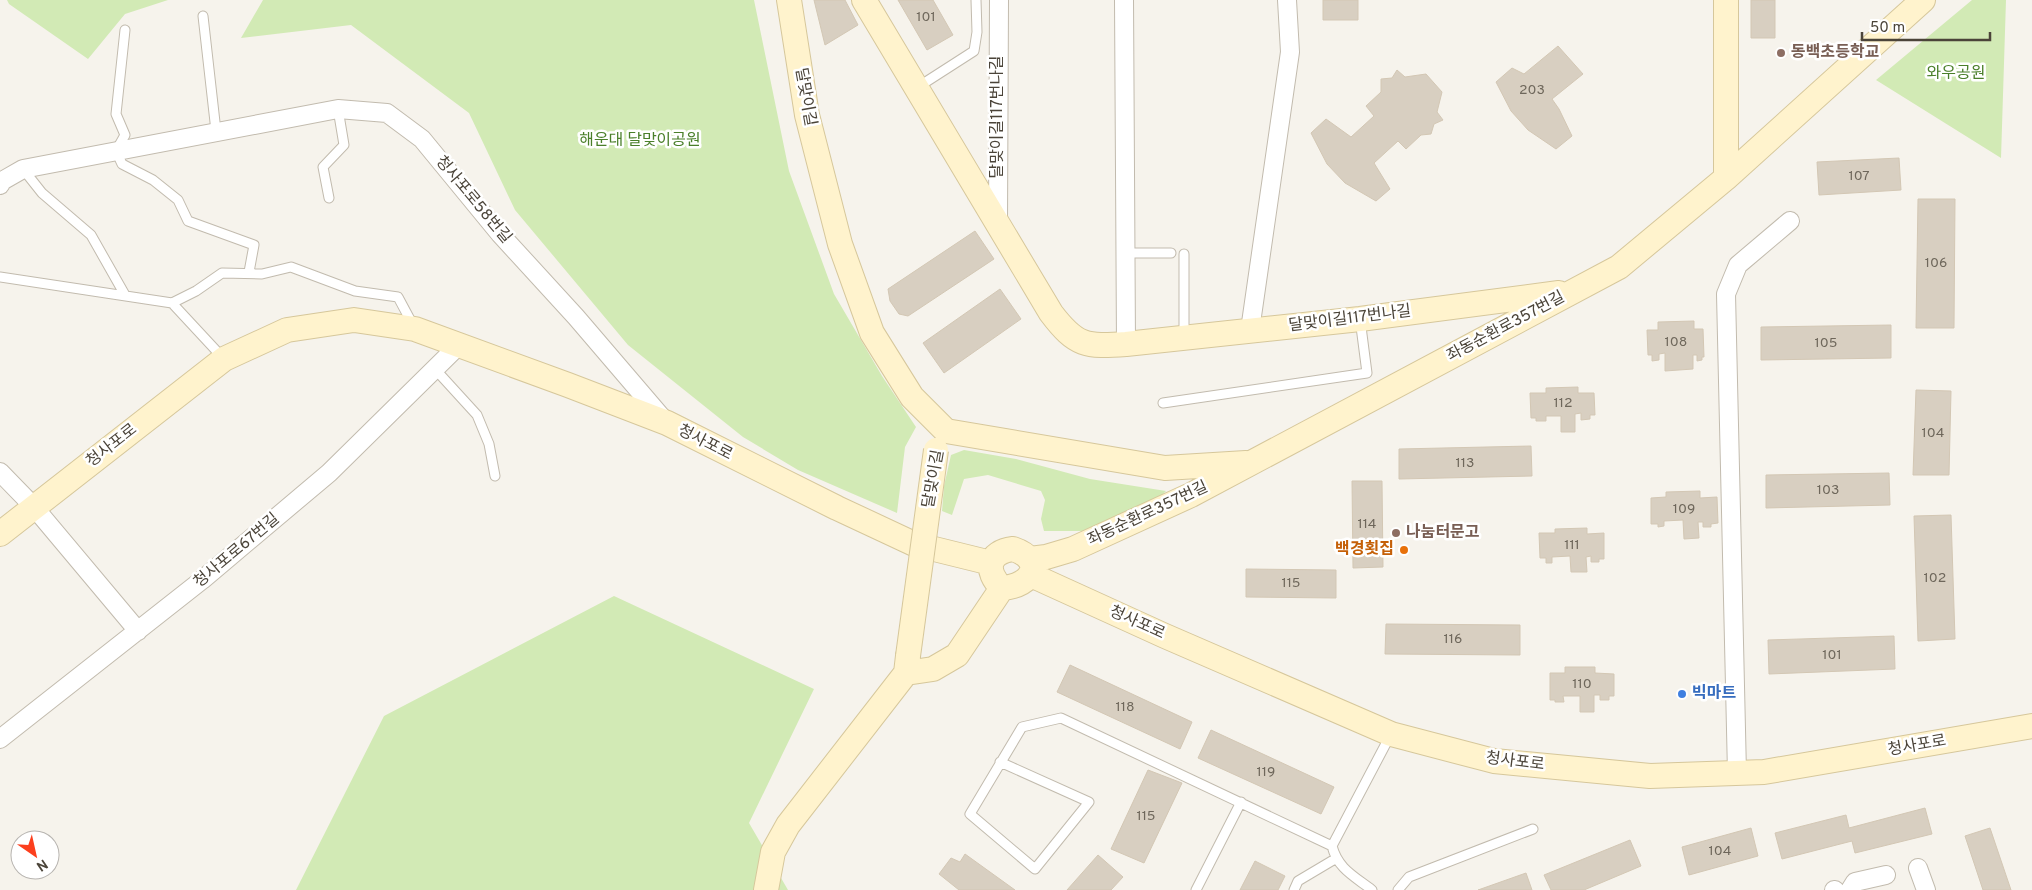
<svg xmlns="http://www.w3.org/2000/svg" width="2032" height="890" font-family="Overpass,'Noto Sans KR',sans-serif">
<rect width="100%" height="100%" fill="#f6f3ec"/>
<path fill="#d2eab5" d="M7,0H168L125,14L88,59L9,4Z
M263,0H754L789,171L834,294L882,376L916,427L905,447L897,513L798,470L743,437L628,345L515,210L469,113L351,25L241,38Z
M1972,0H2006L2001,158L1876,80Z
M964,450L1016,459L1090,479L1166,491L1159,498L1085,531H1044L1041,519L1045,500L1041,491L988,475L964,479L952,515L942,511L944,486L951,455Z
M614,596L814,689L749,823L788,890H296L384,716Z"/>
<path fill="#d8cfc1" stroke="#d3c7b4" d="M814,0H845L858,25L825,45Z
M898,0H933L953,35L927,50Z
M1323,0H1358V20H1323Z
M1751,0H1775V38H1751Z
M1558,46L1583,74L1552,99L1559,109L1572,136L1556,149L1528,130L1511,111L1496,82L1512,68L1524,74Z
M1397,70L1405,77L1426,74L1442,92L1437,112L1443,120L1434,124L1431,134L1421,135L1406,149L1398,141L1374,163L1390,189L1376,201L1345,183L1327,164L1311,133L1326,119L1351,137L1374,116L1366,106L1381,92V79L1392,78Z
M1899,158L1901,190L1819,195L1817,162Z
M1918,199H1955L1954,328H1916Z
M975,231L994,259L908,316L899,314L890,301L888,289Z
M1000,289L1021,319L944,373L923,343Z
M1694,321V329H1703L1704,357H1702V360L1697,361V355H1693V369L1665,371V353L1659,354V360L1652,361V355H1648L1647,330H1658V322Z
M1891,325V358L1761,360V327Z
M1578,387V393H1594L1595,415H1590V419L1581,420V413L1575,414V432H1561V416H1546V421H1536V418H1531L1530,393H1546V388Z
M1916,390L1951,391L1949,475H1913Z
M1531,446L1532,476L1399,479V449Z
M1889,473L1890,505L1766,508V475Z
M1352,481H1382L1383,567L1353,568Z
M1700,491V498L1717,497L1718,523L1711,524V527H1703V522H1698L1699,538L1684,539L1683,520L1664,521V526L1658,527V524H1651V498L1666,497V492Z
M1951,515L1955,639L1918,641L1914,516Z
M1587,528V534L1604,533V559H1599V562H1591V556L1586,557L1587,572H1571L1570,556L1552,557V563H1546V558H1540L1539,533H1555V529Z
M1246,569L1336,570V598L1246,597Z
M1386,624L1520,625V655L1385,654Z
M1894,636L1895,669L1769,674L1768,640Z
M1070,665L1192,722L1180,749L1057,692Z
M1565,667H1595V673L1614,674V696H1609V700H1600V695H1594V712H1580V696H1563L1564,702H1555V700H1550V673H1565Z
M1211,730L1334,787L1321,814L1198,758Z
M1148,770L1182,783L1144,863L1111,849Z
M1925,808L1932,834L1855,853L1852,841L1782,859L1775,833L1846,815L1849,828Z
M1751,828L1758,856L1689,875L1682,847Z
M1990,828L2011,890H1983L1965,836Z
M1630,840L1641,866L1584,890H1551L1544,875Z
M965,854L1015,890H959L939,874L951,858L960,862Z
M1098,855L1123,877L1111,890H1067Z
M1255,861L1285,876L1278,890H1240Z
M1526,873L1532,890H1478Z"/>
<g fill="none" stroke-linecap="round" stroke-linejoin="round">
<defs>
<path id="lane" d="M203,16L216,131
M125,30L116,114L125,135L116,151L122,164L153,180L178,200L188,221L254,245L249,272
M918,87L974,51L977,32L976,0
M23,169L42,193L91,235L125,295
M329,198L323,167L344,145L338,109
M1126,253H1171
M1184,254V338
M0,277L172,303L196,291L222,273L262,274L291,267L355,291L398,297L413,325
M172,303L224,359
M435,369L477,415L489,444L495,476
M1163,403L1367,373L1360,319
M1000,762L1089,802L1035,869L970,814L1022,727L1061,718L1332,846
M1196,890L1241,802
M1294,890L1298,881L1335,859
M1372,890C1354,876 1338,869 1332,846L1391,734
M1398,890L1409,877L1533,829"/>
<path id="street" d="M1124,0L1126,344
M0,185L2,181L23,169L338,109L387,113L422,139L500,234L576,317L665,421
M998,221L999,0
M1250,330L1290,52L1287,0
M0,472L34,507L138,631
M0,739L202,580L329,473L459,345
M1737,773L1726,294L1738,265L1790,221
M1918,868L1926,890
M1834,890H1835
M1850,890L1855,882L1886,875"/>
<path id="secondary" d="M789,0L807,115L840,244L872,333L912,397L946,431
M864,0L1051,313C1076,346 1086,347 1126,344L1360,319L1559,293
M1726,0V178
M946,431L1165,468L1246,463
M0,534L224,359L287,330L354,320L415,329L568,385L667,423L837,508L914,544L991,563
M1013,549C1046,560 1033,586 1002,588C984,571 988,552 1013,549Z
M1030,559L1046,557L1073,549L1191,495L1619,267L1726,178L1923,0
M1031,575L1165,636L1391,734L1494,761L1650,776L1764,772L2032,726
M906,673L933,669L957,655L1002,588
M766,890L773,852L788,825L906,673L908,656"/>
</defs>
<use href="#lane" stroke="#c2bbae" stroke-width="11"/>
<use href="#street" stroke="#c2bbae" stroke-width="20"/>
<use href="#secondary" stroke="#d6c79b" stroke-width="26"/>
<use href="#lane" stroke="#fff" stroke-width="9"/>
<use href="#street" stroke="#fff" stroke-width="18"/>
<use href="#secondary" stroke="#fff3cd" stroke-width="24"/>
<defs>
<path id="secondary-bridge" d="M908,656L936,450"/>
</defs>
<use href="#secondary-bridge" stroke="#d6c79b" stroke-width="26" stroke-linecap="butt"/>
<use href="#secondary-bridge" stroke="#fff3cd" stroke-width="24"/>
</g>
<g fill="#8d6e63" stroke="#fff" stroke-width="2">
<circle cx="1781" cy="53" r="5"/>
<circle cx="1396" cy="533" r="5"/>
</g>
<circle fill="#e8710a" stroke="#fff" stroke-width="2" cx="1404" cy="550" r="5"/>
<circle fill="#3f7fe0" stroke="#fff" stroke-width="2" cx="1682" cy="694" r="5"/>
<g text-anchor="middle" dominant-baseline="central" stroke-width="5" stroke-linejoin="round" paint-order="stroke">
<g font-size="14" fill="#6e675b">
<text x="926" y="17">101</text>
<text x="1532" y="90">203</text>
<text x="1859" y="176">107</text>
<text x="1936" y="263">106</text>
<text x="1676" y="342">108</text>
<text x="1826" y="343">105</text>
<text x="1563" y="403">112</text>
<text x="1933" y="433">104</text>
<text x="1465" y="463">113</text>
<text x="1828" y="490">103</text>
<text x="1684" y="509">109</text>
<text x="1367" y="524">114</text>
<text x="1572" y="545">111</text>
<text x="1935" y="578">102</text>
<text x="1291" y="583">115</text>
<text x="1453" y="639">116</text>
<text x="1832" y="655">101</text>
<text x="1582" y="684">110</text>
<text x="1125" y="707">118</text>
<text x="1266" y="772">119</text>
<text x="1146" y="816">115</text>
<text x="1720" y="851">104</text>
</g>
<g font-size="16" font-weight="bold" fill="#785e54" stroke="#fff" text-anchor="start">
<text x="1791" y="53">동백초등학교</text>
<text x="1406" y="533">나눔터문고</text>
</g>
<g font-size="16" fill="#4a7f2a" stroke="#fff">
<text x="1956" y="74">와우공원</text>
<text x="640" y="141">해운대 달맞이공원</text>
</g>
<g font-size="16" fill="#4b4439" stroke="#fff">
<text transform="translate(805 97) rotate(80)">달맞이길</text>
<text transform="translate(998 117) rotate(-90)">달맞이길117번나길</text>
<text transform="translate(473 200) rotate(50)">청사포로58번길</text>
<text transform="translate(1350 319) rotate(-7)">달맞이길117번나길</text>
<text transform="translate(1506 327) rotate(-28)">좌동순환로357번길</text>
<text transform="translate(705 443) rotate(27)">청사포로</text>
<text transform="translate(112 446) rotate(-38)">청사포로</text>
<text transform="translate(934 479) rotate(-80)">달맞이길</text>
<text transform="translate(1148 514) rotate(-25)">좌동순환로357번길</text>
<text transform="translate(237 551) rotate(-40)">청사포로67번길</text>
<text transform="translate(1137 623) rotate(24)">청사포로</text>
<text transform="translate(1917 746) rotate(-10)">청사포로</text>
<text transform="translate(1515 762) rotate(7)">청사포로</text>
</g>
<g font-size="16" font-weight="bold" fill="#c56008" stroke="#fff" text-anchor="end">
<text x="1394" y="550">백경횟집</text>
</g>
<g font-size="16" font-weight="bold" fill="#366cbe" stroke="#fff" text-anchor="start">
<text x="1692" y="694">빅마트</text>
</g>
</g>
<g transform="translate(35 855) rotate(146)"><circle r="24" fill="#ffffff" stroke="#b7b4b0"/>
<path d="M0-4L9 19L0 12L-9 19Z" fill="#fc3f1d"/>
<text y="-8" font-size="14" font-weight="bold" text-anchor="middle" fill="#4b4439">N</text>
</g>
<path d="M1862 32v8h128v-8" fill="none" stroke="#4b4439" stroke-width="2.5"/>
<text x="1870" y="32" font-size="15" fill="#4b4439" stroke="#ffffff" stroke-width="4" paint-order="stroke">50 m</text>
</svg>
